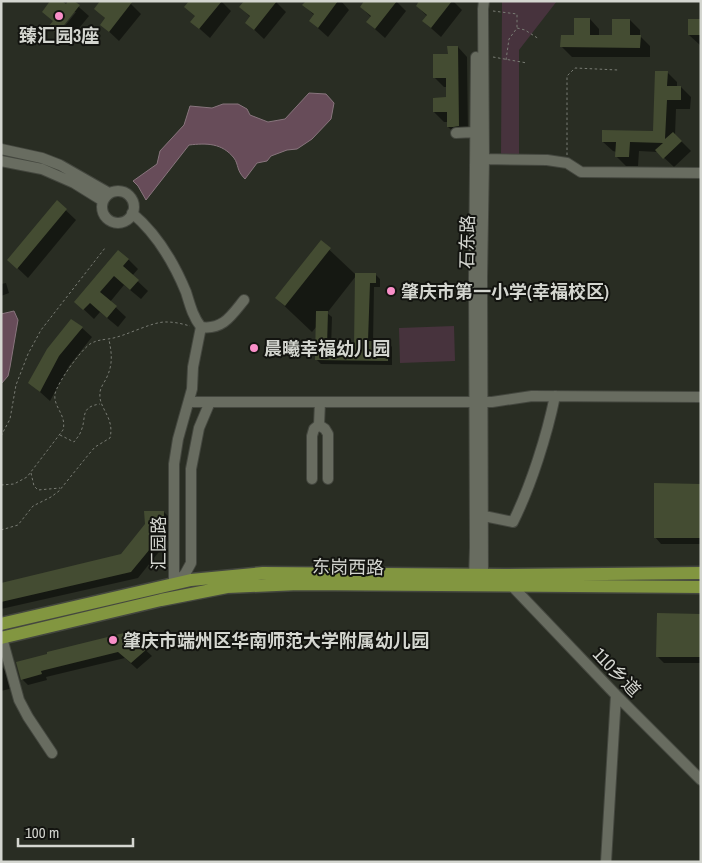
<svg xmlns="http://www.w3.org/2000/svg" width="702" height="863" font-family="'Archivo Narrow','Noto Sans SC',sans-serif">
<rect width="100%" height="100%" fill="#292d23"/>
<path fill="#47333d" d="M502,1H557L519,50V155H501Z
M454,326L455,361L400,363L399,328Z"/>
<path fill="#674c59" stroke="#88757d" d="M309,93L326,94L334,103L331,119L312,139L297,149L287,150L271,156L267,161L257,163L245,179C236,170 239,165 234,158C222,143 207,143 189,145L146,200L138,186L133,181L157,164L160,151L184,125L190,106L212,108L223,104H238L247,109L250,115L268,122L285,119Z
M14,311L18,320L10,367L8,376L1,384V314Z"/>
<path fill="#0007" fill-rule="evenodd" d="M72,1L89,16L67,43L50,27L66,6ZM73,12H76L61,31L60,29Z
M128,1L141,14L119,41L102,25L106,19L96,9Z
M221,1L231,11L210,38L192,22Z
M275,1L286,12L264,39L247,23L251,18L241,7Z
M307,1H341L349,10L328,37L310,21L314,15L304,5Z
M396,1L406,11L385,38L367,22L371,17L361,7Z
M421,1H453L462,10L441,37L423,21L427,16L417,6Z
M590,19L599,29V36H613L630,20L640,30V36L650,46V57H572L562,47L575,36Z
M701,21V56L700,45L689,35Z
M458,47L467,57L468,135L458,136L448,127V122H444L434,112L447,99V87H444L434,77L449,55Z
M667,72L677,82V87H681L691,97L690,109H676L675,135L691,151L674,167L658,152L639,151L638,166H626L616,156L617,152L613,151L603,142L654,132Z
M57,202L76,220L28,278L9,260Z
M321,242L355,274H375L380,279V287H374L373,342H388L392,347V365L321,364L316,359L317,326L312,332L276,298ZM356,276L355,349L331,348L332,317L327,313Z
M128,259L138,269L132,276L148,291L141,299L124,285L110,302L126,317L118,327L100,312L94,319L76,302Z
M6,283L9,293L1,296V284Z
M82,328L92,337L69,366L50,401L30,383Z
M701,485V544H661L655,537Z
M164,512L170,518V538L138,578L1,609V584L122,555Z
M701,615V663H664L658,657Z
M128,634L152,656L137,669L125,658L46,677L47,680L28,685L22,679Z
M1,666L8,673L13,688L1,691Z"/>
<path fill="#444c32" d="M50,1H62L66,4L68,1H74L80,5L57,34L48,27L53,21L42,12Z
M100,1H133L109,32L100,25L105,18L94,9Z
M189,1H222L199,29L190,22L195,16L184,7Z
M244,1H277L254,30L245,23L250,16L239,7Z
M306,1H338L318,28L309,21L314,14L302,5Z
M364,1H397L375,29L366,22L371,16L360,7Z
M419,1H452L431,28L422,21L427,15L416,6Z
M574,18H590V35H612V19H630V35H641L640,48L560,47L561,35H574Z
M688,19H701V35H688Z
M447,46H458L459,126L453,127H447V112H433V98L446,97V78H433V54H448Z
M655,71H668L667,86H681V100H667L665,139L673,132L682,141L663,159L655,150L663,143L630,142L629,157H615L616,142H602V130L653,131Z
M57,200L67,209L17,269L7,260Z
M321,240L331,248L285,306L275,298Z
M118,250L129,259L123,266L139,280L130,290L114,276L100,292L117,306L107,318L90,303L83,310L74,302Z
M355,273H376V283H370L368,341H388V361L315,360L316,311H328L327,347L354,348Z
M71,319L83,327L59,356L40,392L28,383L47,349Z
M654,483L701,484V538H654Z
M144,511H164V532L131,572L1,602V583L121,554L145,524Z
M657,613L701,614V657H656Z
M128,632L147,649L131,663L118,652L41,671L42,674L21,680L16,662L47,654V652Z"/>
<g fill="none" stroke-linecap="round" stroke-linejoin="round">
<defs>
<path id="minor" d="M456,133L475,132
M1,149L42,158L60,165L109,193
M484,159L547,160L567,163L581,172L701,173
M1,161L42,169L74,183L103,201
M102 207a16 16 0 1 1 32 0a16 16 0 1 1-32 0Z
M132,213C156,233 174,263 186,292C190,305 193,317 201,327C223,330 231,316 244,300
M189,402H492L532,396L701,397
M319,425L320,402
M312,479V436L314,429L319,425L325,429L328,434V479
M484,516L513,522C531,486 547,435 555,396
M474,580L475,547L474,278L476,57
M483,582L482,278L484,159L483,9L484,1
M175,583L185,574L191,563V469L199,428L210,402
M174,584V464L178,439L192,389L193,367L201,327
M512,586L616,695L701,780
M2,638L19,700L28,717L52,753
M606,862L616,695"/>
<path id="major" d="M1,624L191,580L263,573L504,575L701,573
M1,638L161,600L227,587L299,584L701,587"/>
</defs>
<use href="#minor" stroke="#44473f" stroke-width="12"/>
<use href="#major" stroke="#44473f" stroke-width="15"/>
<path stroke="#797c74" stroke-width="1" stroke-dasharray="2.5 2.5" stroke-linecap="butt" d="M493,11L517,14V28
M493,57L527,63
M506,60L509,39L517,28L525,30L539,39
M567,155V76L575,68L618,70
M60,435L74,442C76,439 80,435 81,431C87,418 79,407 100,404
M1,436L10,419L16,385L28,354L41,330L105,248
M31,473L34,486L38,490L60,488
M1,485L14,484L27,477L63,430C67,415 53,407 55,394C57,383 81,350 90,344C97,340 101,340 108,339C125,337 152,321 167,322C175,322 183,324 190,326
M1,530L18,525L33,506L51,497L59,491L89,454L95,447L110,438C115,417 98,408 100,393C100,388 104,383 106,379C113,365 112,354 109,340"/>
<use href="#minor" stroke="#686c60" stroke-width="10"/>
<use href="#major" stroke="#829640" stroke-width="12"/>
</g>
<g fill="#f98fc8" stroke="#131410" stroke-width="2">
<circle cx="59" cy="16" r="5"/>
<circle cx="391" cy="291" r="5"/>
<circle cx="254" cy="348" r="5"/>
<circle cx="113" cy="640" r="5"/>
</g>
<g text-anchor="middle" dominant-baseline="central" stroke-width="4" stroke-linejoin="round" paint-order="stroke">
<g font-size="18" font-weight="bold" fill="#d4d6d0" stroke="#131410" text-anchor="start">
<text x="59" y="35" text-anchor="middle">臻汇园3座</text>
<text x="401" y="291">肇庆市第一小学(幸福校区)</text>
<text x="264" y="348">晨曦幸福幼儿园</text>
<text x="123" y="640">肇庆市端州区华南师范大学附属幼儿园</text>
</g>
<g font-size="18" fill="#d4d6d0" stroke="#131410">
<text transform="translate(467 242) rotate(-89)">石东路</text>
<text transform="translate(158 543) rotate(-90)">汇园路</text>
<text transform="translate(348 567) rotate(1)">东岗西路</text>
<text transform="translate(617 672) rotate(46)">110乡道</text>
</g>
</g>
<rect width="702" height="863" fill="none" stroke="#d4d6d0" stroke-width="5"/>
<path d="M18 838v8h115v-8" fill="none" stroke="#d4d6d0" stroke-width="2.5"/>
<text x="25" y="838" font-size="15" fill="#d4d6d0" stroke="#131410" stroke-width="4" paint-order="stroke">100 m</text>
</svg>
